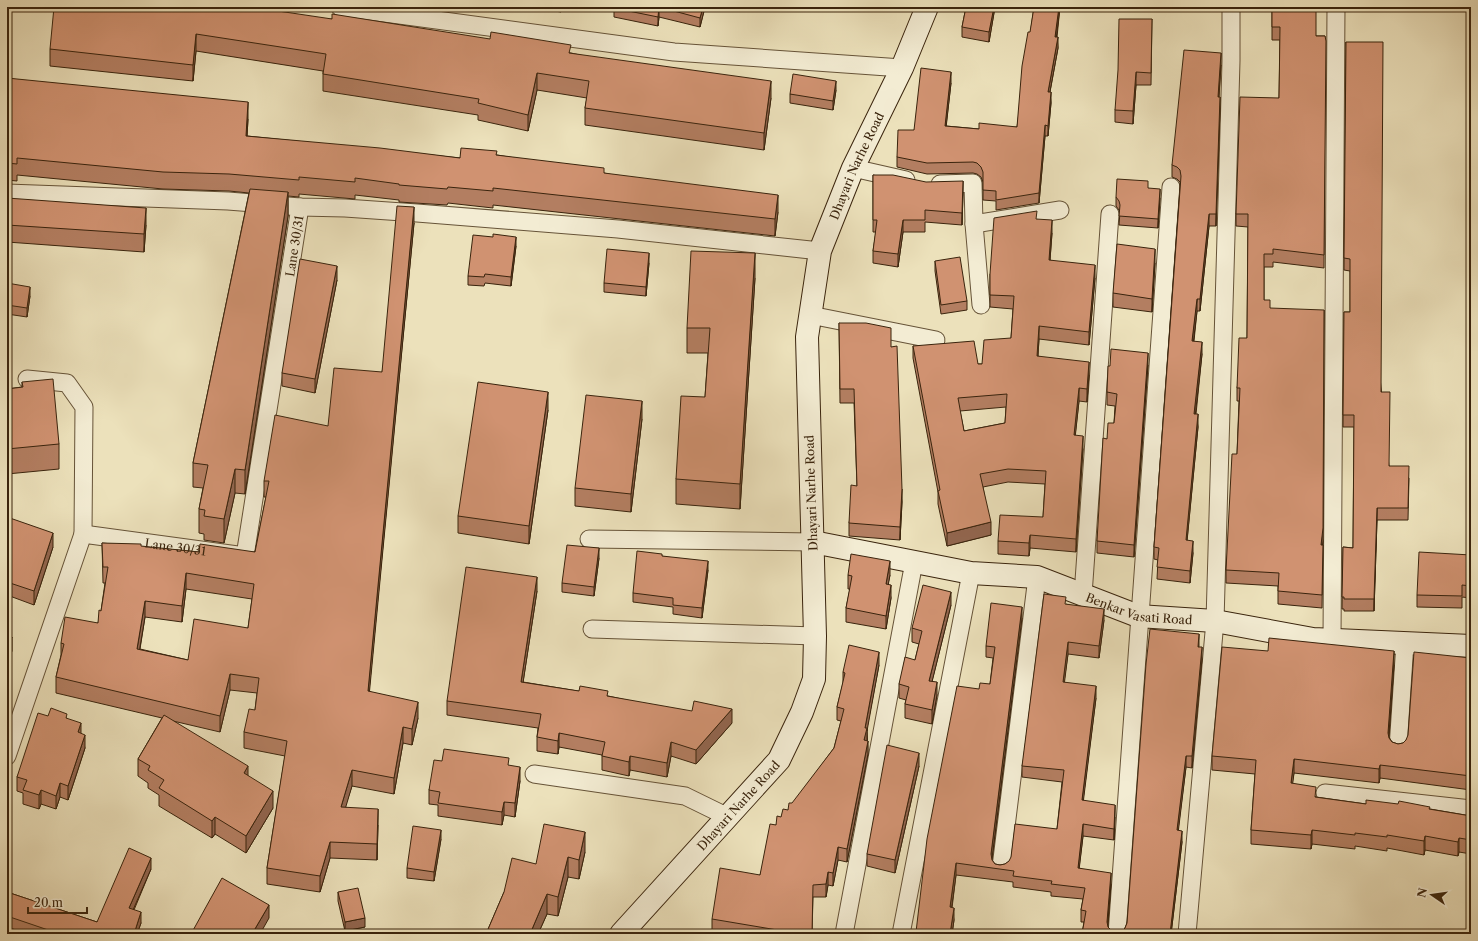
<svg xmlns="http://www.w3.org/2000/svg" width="1478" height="941" font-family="'Libre Caslon Text',serif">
<rect width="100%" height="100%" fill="#ece1bb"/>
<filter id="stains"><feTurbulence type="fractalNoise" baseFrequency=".005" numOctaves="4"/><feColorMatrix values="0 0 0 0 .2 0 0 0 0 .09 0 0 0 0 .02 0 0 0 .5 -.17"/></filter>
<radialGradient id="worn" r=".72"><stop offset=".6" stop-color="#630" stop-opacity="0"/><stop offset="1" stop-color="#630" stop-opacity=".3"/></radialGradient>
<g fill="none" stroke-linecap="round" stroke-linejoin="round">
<defs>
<g id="street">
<path d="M340,7L674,52L902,68"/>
<path d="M853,168L906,180"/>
<path d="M940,184L973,183L974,224L1060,210"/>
<path d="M7,193L228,201L300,207L345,208L417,213L618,229L820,251"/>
<path d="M974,224L981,305"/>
<path d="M810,315L936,340"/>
<path d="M27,379L67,383L84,407L83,534"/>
<path d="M589,539L813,542"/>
<path d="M1083,595L1110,214"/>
<path d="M592,629L815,636"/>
<path d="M1332,640L1336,7"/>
<path d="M1398,748L1405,643"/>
<path id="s1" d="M7,756L83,534L245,556L300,207"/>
<path d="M534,774L685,796L728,817"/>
<path d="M1325,793L1471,809"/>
<path d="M1001,867L1037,577"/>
<path d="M844,934L914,562"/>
<path d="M901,934L971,573"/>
<path d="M1117,934L1171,187"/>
<path d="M1187,934L1215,621L1231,61V7"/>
</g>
<g id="secondary">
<path id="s2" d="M813,542L971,573L1037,577L1138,616L1215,621L1313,639L1471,646"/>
<path id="s3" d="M621,934L779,760L802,712L814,679L815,636L807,337L820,251L853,168L902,68L927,7"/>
</g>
</defs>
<use href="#street" stroke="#665338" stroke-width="19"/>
<use href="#secondary" stroke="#3a240d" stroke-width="24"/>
<use href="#street" stroke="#f3ecd3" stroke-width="17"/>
<use href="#secondary" stroke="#f3ecd3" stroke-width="22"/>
</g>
<path fill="#b37e61" stroke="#3a240d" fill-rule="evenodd" d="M531,7H562L561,12Z
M705,7L700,27L659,17L658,26L614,17V8Z
M966,7H995L989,42L962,37V27Z
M1034,7H1060L1057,37L1058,48L1050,92L1051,103L1048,136H1045L1039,203L996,210V201L983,200V182L981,177L977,174L973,173L927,174L897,167V157L914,130L951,83L946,126L979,129L1017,127Z
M1272,7L1316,36H1325L1324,268L1273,262V267H1264V300L1270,308L1323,541L1322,608L1278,604V586L1226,583V570L1237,454L1239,401H1237V388L1247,338L1248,227L1236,226V214L1279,98L1280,40H1272Z
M332,19L571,53L771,98L764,150L585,125V108L587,98L537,90L528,131L478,120V115L323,91V71L196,51L193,81L50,66V49Z
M1152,19L1151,85H1136L1133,124L1115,122V110Z
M1346,42L1389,466L1409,478L1408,520H1377L1374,611H1344V609H1342L1343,547L1353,548L1354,427H1343L1344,312H1350V271L1344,270Z
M1221,65L1219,97L1220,109L1216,226H1209L1200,311H1197L1194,341L1202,354L1196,414L1198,427L1187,540L1193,553L1190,583L1157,579L1158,560L1154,559V547L1180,185V182L1177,179L1172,177V165Z
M7,78L248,119L247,136L460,158L497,155L604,173L778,212L775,236L493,205V208L448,203L447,205L399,202V200L355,195V199L299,194V197L288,196V216L245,494L235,493L224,543L204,540V534L199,533V509L203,488L193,487V463L249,193L229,191L163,189L17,175V181L7,180Z
M836,90L833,110L790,103V94Z
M873,175L963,193L962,225L925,222V232H903L898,267L873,263V251L876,232H873Z
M1148,188L1160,198L1158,228L1119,225L1120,212L1119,210L1116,206V197Z
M7,198L146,225L144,252L7,242Z
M1037,219L1052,233L1050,260L1095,278L1089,345L1039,339L1038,356L1089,375L1087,402L1079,401L1075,436L1083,449L1076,552L1030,548L1029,556L998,554V541L1043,517L1045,484L1008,482L983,487L991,535L947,546L938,504V492L913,358V346L978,364H982L1011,338L1013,309L990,307V274ZM1006,407L1005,423L964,431L960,411Z
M414,223L369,691L418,718L412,745L403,743L394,794L352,786L345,807L378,825L377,860L330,858L320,892L267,884V868L285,756L244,748V732L255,710L257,693L230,690L220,732L173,721L248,776L273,808L246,853L215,834L212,838L159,806V795L148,788V783L138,776V759L162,718L56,693V677L61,655V643L98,623L101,611L105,583H103L102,543L199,552H255L266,497H264V481L328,426L382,372ZM186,589L252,599L248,628L188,660L140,649L145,617L182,622Z
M516,246L511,286L485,283L484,286L468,285V276Z
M935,261L967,301V310L941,314L935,271Z
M649,263L646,296L604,292V283Z
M1155,263L1152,312L1113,307V293Z
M755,278L740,509L676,504V479L705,397L708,353H687V328Z
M337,280L315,393L282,386V373Z
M7,283L30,296L27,317L7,314Z
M839,323L891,347L902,502L900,540L849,536V523L857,486L854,403H840Z
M1148,365L1134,557L1097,553V541L1107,439L1114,423L1115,406L1107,405V392Z
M22,382L59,444V469L7,474V389L22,387Z
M548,410L529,544L458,533V516Z
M642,419L631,512L575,506V488Z
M7,517L53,547L34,605L7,595Z
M1471,555V598L1462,597V608L1417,607V595Z
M662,556L708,570L702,618L673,614V607L633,602V593Z
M599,558L594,596L562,592V583Z
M848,575H890L888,584L891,598L886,629L846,622V608L850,589H848Z
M537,591L523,682L608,696L732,723L696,764L671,756L667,777L630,770L629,776L602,770V755L559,747L558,754L537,751V737L538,728L447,715V701Z
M1066,604L1104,620L1099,658L1068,654L1064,682L1096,698L1083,800L1115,817L1114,840L1083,836L1079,868L1111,884L1108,925V927L1111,930L1116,932H1121L1125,928L1127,923L1199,647L1202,659L1192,768L1186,767L1178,830L1182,842L1171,934H1082L1084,922H1081V910L1083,899L1051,896V892L1013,887V882L956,875L952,908L954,920L952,934H916L979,689L990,684L993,658L986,657V646L1022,618L992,860L995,864L1000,865L1005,864L1057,829L1062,782L1022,777V766Z
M951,605L932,681L937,695L932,724L905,718V704L906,700L899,698V684L915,660L919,644L912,642V628Z
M1471,658V790L1380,778L1379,783L1294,773L1292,784L1316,797L1366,804L1430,809L1471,816V854L1459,852L1458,856L1425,850L1424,855L1387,848V851L1355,846V849L1312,844L1311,849L1251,844V830L1255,774L1212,770V756L1394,665L1389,737L1392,742L1398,744L1403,743L1406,740Z
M879,665L867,728L868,754L847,862L838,860L833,886L828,885L826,897H813L812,934H724L712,932V919L760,875L776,825L781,817L788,810L834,748L841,721L837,720V707L843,683V672Z
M48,716L67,718L81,734L85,748L68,800L60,797L56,809L41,804L39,809L23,804V793L17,791V777Z
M442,761L509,766L520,781L515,817L504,815L502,825L438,816V805L429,804V790Z
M919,766L895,873L867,866V854Z
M441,839L434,881L407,878V868Z
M585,852L579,879L568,877L558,916L547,914L538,934H486L504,892L536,864Z
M151,869L134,910L141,923L137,934H28L7,927V892L97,922Z
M338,892L365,927L345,931L338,901Z"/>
<path fill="#92664f" stroke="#3a240d" d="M659,7V17L658,26V17Z
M703,7H705L700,27V18Z
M994,7H995L989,42V32Z
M1059,7H1060L1055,48V37Z
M196,34V51L193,81V65Z
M1058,37V48L1048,102V92Z
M1221,53V65L1218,109V97Z
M951,72V83L945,137V126Z
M1136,72V85L1133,124V111Z
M537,73V90L528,131V115Z
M771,81V98L764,150V133Z
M836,81V90L833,110V101Z
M1051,92V103L1048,136V126Z
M1220,97V109L1216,226V214Z
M248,102V119L246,153V136Z
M1045,125V136L1039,203V193Z
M963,181V193L962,225V213Z
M1160,189V198L1158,228V219Z
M288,192V216L245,494V470Z
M778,195V212L775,236V219Z
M414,207V223L368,707V691Z
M146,208V225L144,252V234Z
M1209,214V226L1200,311V299Z
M903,220V232L898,267V254Z
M1052,220V233L1049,273V260Z
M516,237V246L511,286V277Z
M1155,249V263L1152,312V299Z
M649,253V263L646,296V287Z
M755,253V278L740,509V484Z
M1095,265V278L1089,345V332Z
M337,266V280L315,393V379Z
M30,287V296L27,317V308Z
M1197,299V311L1192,353V341Z
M1324,310L1323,541L1321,558Z
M1039,326V339L1037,368V356Z
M1202,342V354L1194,426V414Z
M1148,353V365L1134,557V545Z
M1089,362V375L1087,402V389Z
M1079,388V401L1074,448V435Z
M548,392V410L529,544V526Z
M642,401V419L631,512V494Z
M1198,414V427L1186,552V540Z
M1083,436V449L1076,552V539Z
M235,469V493L224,543V519Z
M902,489V502L900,540V527Z
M1377,508V520L1374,611V599Z
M991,522V535L947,546V533Z
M53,533V547L34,605V591Z
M1030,535V548L1029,556V543Z
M1193,541V553L1190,583V571Z
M599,548V558L594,596V587Z
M708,561V570L702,618V608Z
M890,561V575L886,597V584Z
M186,573V589L182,622V606Z
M537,577V591L521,696V682Z
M891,585V598L886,629V616Z
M951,592V605L929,694V681Z
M145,601V617L137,665V649Z
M1022,607V618L991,866V854Z
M1104,609V620L1099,658V646Z
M1199,634V646L1198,658V647Z
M12,637V651L7,665V651Z
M1068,642V654L1063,694V682Z
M1202,647V659L1192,768V756Z
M1394,651V665L1388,747V733Z
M879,652V665L867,731V728V741L864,753L865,728Z
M230,674V690L220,732V716Z
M937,682V695L932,724V710Z
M1096,686V698L1082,812V800Z
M418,702V718L412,745V729Z
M732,709V723L696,764V750Z
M81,723V736L78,732Z
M403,727V743L394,794V778Z
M559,733V747L558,754V741Z
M85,735V748L68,800V786Z
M868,741V754L847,862V849Z
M671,742V756L667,777V763Z
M919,753V766L895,873V860Z
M630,756V770L629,776V762Z
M1186,756V767L1177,842V830Z
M1294,759V773L1291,797V783Z
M1380,765V778L1379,783V769Z
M248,766V784L244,773Z
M520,767V781L515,817V803Z
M352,770V786L341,823V807Z
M60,783V797L56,809V796Z
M41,790V804L39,809V795Z
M273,791V808L246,853V836Z
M504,802V815L502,825V812Z
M1115,805V817L1114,840V829Z
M378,809V825L377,860V844Z
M215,817V834L212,838V821Z
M1083,824V836L1078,879V868Z
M441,830V839L434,881V872Z
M1312,830V844L1311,849V835Z
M1182,831V842L1171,934H1170Z
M585,832V852L579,879V860Z
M1425,836V850L1424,855V841Z
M1459,838V852L1458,856V842Z
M330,842V858L320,892V876Z
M838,847V860L833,886V873Z
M568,857V877L558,916V897Z
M151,858V869L129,919V908Z
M956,863V875L950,919V907Z
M828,872V885L826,897V884Z
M1111,873V884L1107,933V922Z
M547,894V914L538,934H530Z
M269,905V918L260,934H252Z
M954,908V920L952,934H950Z
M141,912V923L137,934H134Z
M365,918V927L345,931V922Z"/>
<path fill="#d09271" stroke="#3a240d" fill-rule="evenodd" d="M54,7H251L332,19V14L490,39L491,32L571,45L569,53L771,81L764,133L585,108L589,81L537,73L528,115L478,103L479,99L323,74L326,54L196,34L193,65L50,49Z
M614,7H703L700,18L659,7L658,17L614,8Z
M966,7H994L989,32L962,27Z
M1034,7H1059L1055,37H1058L1048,92H1051L1048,126L1045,125L1039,193L996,200V191L983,190V172L981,167L977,163L973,162L927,163L897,157L898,130H914L921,68L951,72L945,126L979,129V123L1017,127L1022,66L1028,32H1030Z
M1272,7H1316V36H1325L1326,41L1324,255L1273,249V254H1264V300H1270V308L1324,310L1323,528L1321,545H1323L1322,595L1278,591L1279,573L1226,570L1232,454H1237L1240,388H1237L1239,338H1247L1248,214H1236L1240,97L1279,98L1280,27H1272Z
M1119,19H1152L1151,73L1136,72L1133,111L1115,110L1118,70Z
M1346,42H1383L1381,392H1390L1389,466H1409L1408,508H1377L1374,599H1344V597H1342L1343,547L1353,548L1354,415H1343L1344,312H1350V259L1344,258Z
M1184,50L1221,53L1218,97H1220L1216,214H1209L1200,299H1197L1192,341L1202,342L1194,414H1198L1186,540L1193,541L1190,571L1157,567L1159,548L1154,547L1181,176L1180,170L1177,167L1172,165Z
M793,74L836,81L833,101L790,94Z
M7,78L248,102L246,136L380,148L460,158L461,148L497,151L496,155L604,168V173L778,195L775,219L493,188V191L448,187L447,189L399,185V184L355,178V182L299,177V180L229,174L163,172L17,158V164L7,163Z
M873,175H893L926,182L963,181L962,213L925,210V220H903L898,254L873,251L877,220H873Z
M1117,179L1148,181V188L1160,189L1158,219L1119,216L1120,205L1119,201L1116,197Z
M250,189L288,192L245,470L235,469L224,519L204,516L205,510L199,509L208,465L193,463Z
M7,198L146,208L144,234L7,225Z
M397,206L414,207L368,691L418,702L412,729L403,727L394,778L352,770L341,807L378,809L377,844L330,842L320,876L267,868L287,741L244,732L249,709L255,710L259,678L230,674L220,716L56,677L64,644L61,643L65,617L98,623L99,610L101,611L108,567H103L102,543L141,544V546L199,552L200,544L255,552L269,481H264L275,415L328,426L334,368L382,372ZM186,573L254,584L248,628L194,619L188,660L137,649L145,601L182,606Z
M1037,211L1036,219L1052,220L1049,260L1095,265L1089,332L1039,326L1037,356L1089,362L1087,389L1079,388L1074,435L1083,436L1076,539L1030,535L1029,543L998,541L1000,515L1043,517L1046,471L1008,469L980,474L991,522L947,533L938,491L940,490L913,346L974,341L978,364H982L984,340L1011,338L1014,296L990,295V274L994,218ZM1007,394L1005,423L964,431L958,398Z
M493,234L516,237L511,277L485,274L484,277L468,276L473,235L493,237Z
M1117,244L1155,249L1152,299L1113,293Z
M607,249L649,253L646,287L604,283Z
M691,251L755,253L740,484L676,479L681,396L705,397L710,328H687Z
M960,257L967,301L941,305L935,261Z
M300,259L337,266L315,379L282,373Z
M7,283L30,287L27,308L7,305Z
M839,323H866L891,328V347L897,346L902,489L900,527L849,523L851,485L857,486L854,389H840Z
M1111,349L1148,353L1134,545L1097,541L1103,438L1107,439L1108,423H1114L1117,394L1107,392L1108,366H1110Z
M53,379L59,444L7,449V389L23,387L22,382Z
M478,382L548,392L529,526L458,516Z
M586,395L642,401L631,494L575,488Z
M7,517L53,533L34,591L7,582Z
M567,545L599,548L594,587L562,583Z
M637,551L662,554V556L708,561L702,608L673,605V598L633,593Z
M1419,552L1471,555V586L1462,585V596L1417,595Z
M851,554L890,561L886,584L891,585L886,616L846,608L852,576L848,575Z
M466,567L537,577L521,682L579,691L580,686L608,691L607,696L692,711L694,701L732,709L696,750L671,742L667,763L630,756L629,762L602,756L605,742L559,733L558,741L537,737L541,714L447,701Z
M923,585L951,592L929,681L937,682L932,710L905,704L909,687L899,684L905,657L915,660L922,631L912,628Z
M1044,594L1066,597L1065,604L1104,609L1099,646L1068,642L1063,682L1096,686L1082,800L1115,805L1114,829L1083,824L1078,868L1111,873L1107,922L1108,927L1111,930L1116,932H1121L1125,928L1127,923L1146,664L1150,629L1199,634L1198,647H1202L1192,756H1186L1177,830L1182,831L1170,934H1082L1086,911L1081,910L1085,888L1051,884L1052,881L1013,876L1014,871L956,863L950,907L954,908L950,934H931L916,932L927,839L957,686L979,689L980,683L990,684L995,647L986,646L991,603L1022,607L991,854L992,860L995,864L1000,865L1005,864L1009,861L1011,857L1015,824L1057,829L1064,770L1022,766Z
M7,635L12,637L7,651Z
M1269,638L1394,651L1388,733L1389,738L1392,742L1398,744L1403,743L1406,740L1408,735L1414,652L1471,658V776L1380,765L1379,769L1294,759L1291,783L1316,787L1315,797L1366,804V800L1398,804L1399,801L1430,807L1429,809L1471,816V840L1459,838L1458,842L1425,836L1424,841L1387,835V837L1355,833V835L1312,830L1311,835L1251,830L1256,760L1212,756L1222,647L1268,651Z
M849,645L879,652L865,728H867L864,740L868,741L847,849L838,847L833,873L828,872L826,884L813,885L812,934H801L712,919L720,868L760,875L770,824L776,825L777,816L781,817L783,809L788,810L789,803H792L834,748L844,709L837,707L845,673L843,672Z
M51,708L67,714L66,718L81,723L78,732L85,735L68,786L60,783L56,796L41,790L39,795L23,790L27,780L17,777L38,713L48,716Z
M164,715L248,766L244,773L273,791L246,836L215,817L212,821L159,788L164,780L148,770L150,766L138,759Z
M887,745L919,753L895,860L867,854Z
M444,749L509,758L508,765L520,767L515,803L504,802L502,812L438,803L440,792L429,790L434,760L442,761Z
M544,824L585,832L579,860L568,857L558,897L547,894L530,934H486L504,892L512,858L536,864Z
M413,826L441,830L434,872L407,868Z
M129,848L151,858L129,908L141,912L134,934H60L7,916V892L97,922Z
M222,878L269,905L252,934H191Z
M358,888L365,918L345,922L338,892Z
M636,932L643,934H636Z"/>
<g text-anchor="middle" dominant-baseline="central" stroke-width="3" stroke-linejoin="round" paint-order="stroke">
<g font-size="12" fill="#3a240d" stroke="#f3ecd3">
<text stroke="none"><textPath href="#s3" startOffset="845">Dhayari Narhe Road</textPath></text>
<text stroke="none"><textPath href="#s1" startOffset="712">Lane 30/31</textPath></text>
<text transform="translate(811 493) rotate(-92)">Dhayari Narhe Road</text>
<text stroke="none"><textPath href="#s1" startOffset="328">Lane 30/31</textPath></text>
<text stroke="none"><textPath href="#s2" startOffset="335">Benkar Vasati Road</textPath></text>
<text stroke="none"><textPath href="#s3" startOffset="174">Dhayari Narhe Road</textPath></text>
</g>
</g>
<rect width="1478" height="941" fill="none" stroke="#ece1bb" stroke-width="24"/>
<rect x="8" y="8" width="1462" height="925" fill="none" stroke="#3a240d" stroke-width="2"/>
<rect x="12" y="12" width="1454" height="917" fill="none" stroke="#3a240d"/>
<g transform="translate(1432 895) rotate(283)" stroke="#f3ecd3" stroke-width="3" paint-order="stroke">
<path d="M0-3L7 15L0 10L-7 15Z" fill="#3a240d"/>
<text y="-6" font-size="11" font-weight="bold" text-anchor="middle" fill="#3a240d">N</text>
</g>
<path d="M28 907v6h59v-6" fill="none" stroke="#3a240d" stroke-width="2"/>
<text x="34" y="907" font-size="12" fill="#3a240d" stroke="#f3ecd3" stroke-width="3" paint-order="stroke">20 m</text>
<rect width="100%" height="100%" filter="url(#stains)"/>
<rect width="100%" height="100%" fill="url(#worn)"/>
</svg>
